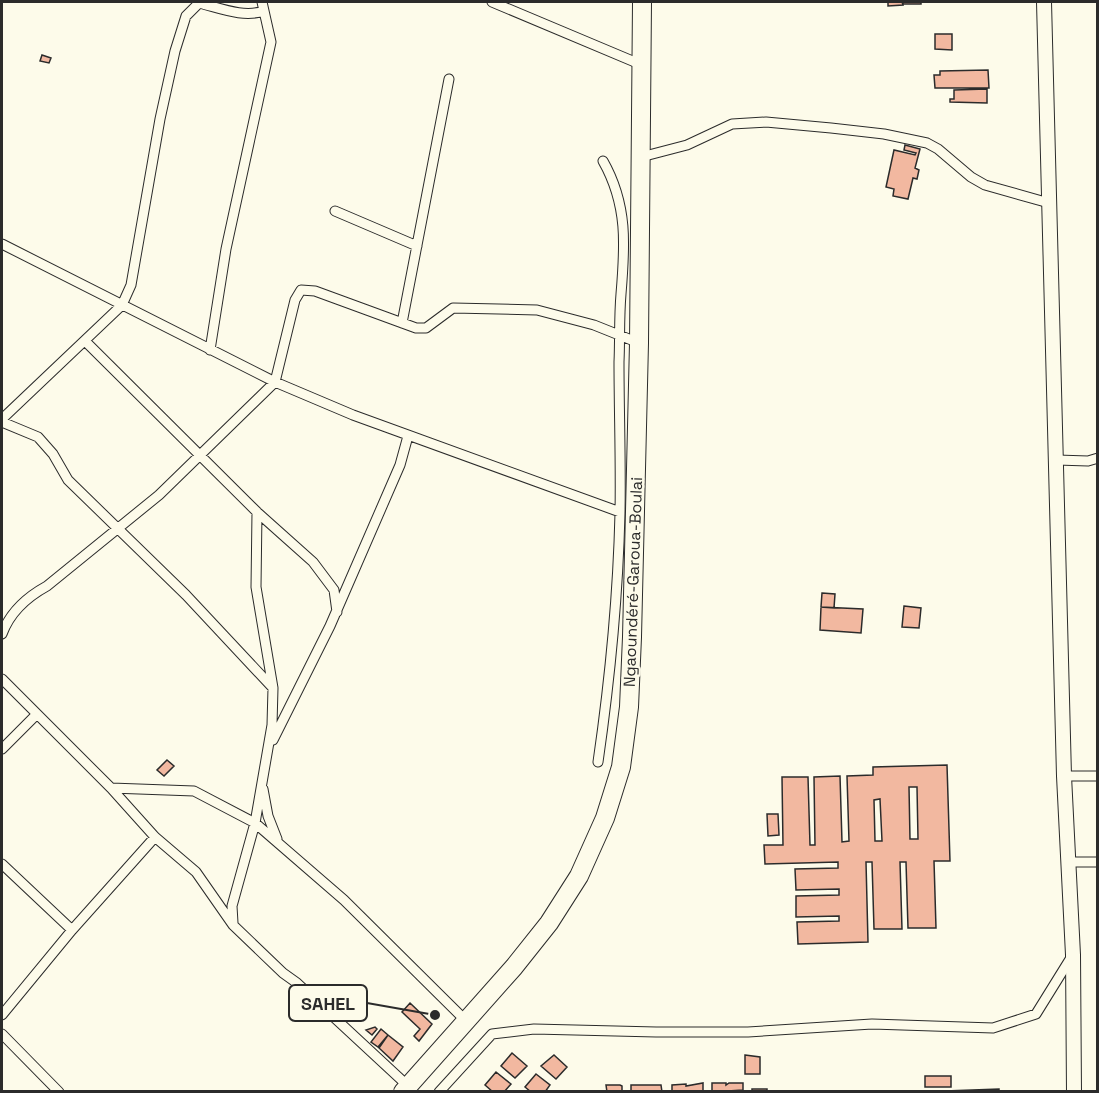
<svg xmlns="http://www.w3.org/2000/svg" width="1099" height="1093" font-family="'Space Grotesk',sans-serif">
<rect width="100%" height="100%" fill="#fdfbea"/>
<path fill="#f2b8a0" stroke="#2b2b2b" stroke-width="1.5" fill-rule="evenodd" d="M888,2H902L903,5L888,6Z
M903,2H921V4H903Z
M935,34H952V50L935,49Z
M42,55L51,58L49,63L40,61Z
M988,70L989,88H935L934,75H940V71Z
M987,89V103L950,102V99H954V90Z
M905,145L920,149L915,168L919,170L917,179L913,178L908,199L893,196L894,189L886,187L894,150L915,155L916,153L904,150Z
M822,593L835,594L834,608L821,607Z
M904,606L921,608L919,628L902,627Z
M821,607L863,609L861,633L820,630Z
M167,760L174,766L164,776L157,770Z
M947,765L950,861H934L936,928H908L906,862H900L902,929H874L872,862H866L868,942L798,944L797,922L839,921V916L796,917V896L839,895V889L796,890L795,869L838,868V862L765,864L764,845H783L782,777H808L810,845H815L814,777L840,776L842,842L849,841L847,776L873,775V767ZM909,787H917L918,839H910ZM880,799L882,841H875L874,800Z
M767,814H778L779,835L768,836Z
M410,1003L432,1024L419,1041L414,1036L420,1029L402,1012Z
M375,1027L377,1029L372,1035L366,1030Z
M381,1029L388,1035L378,1047L371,1042Z
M388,1035L403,1047L393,1061L379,1048Z
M512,1053L527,1066L515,1078L501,1066Z
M554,1055L567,1067L556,1079L541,1066Z
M745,1055L760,1057V1074H745Z
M496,1072L511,1084L504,1092H493L485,1085Z
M536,1074L550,1085L545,1092H531L525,1087Z
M925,1076H951V1087H925Z
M703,1083V1092H672V1085L686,1084V1086Z
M712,1083H726V1085L729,1083H743V1090L712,1092Z
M606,1085H620L622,1086V1092H607Z
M631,1085H661L662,1092H631Z
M752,1089H767V1092H752Z
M999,1089V1092H945V1091Z"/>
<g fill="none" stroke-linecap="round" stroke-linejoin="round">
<defs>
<path id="street" d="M492,2L642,65
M641,157L687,145L732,124L766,122L831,128L884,134L927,143L938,149L971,177L985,185L1049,203
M335,211L417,246
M2,244L275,382L353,415L620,512
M402,323L449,79
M85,341L257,512L313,562L334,590L337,612
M210,350L226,249L271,42L262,2
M2,419L122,305L131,285L160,119L175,51L186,16L199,3C220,8 243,18 264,11
M2,422L38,437L53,454L68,480L186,595L273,688
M1057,460L1088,461L1098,458
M2,634C10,612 27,597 47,586L159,495L275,382L295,300L301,290L315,291L416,328H426L453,308L537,310L594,325L639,343
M2,679L111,788L155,837L196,872L233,925L283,973L297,983L408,1086
M273,740L330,626L400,465L408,436
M2,749L37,714
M598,762C610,679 618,596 620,513C621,463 619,412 619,362C620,340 619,317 621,294C625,246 628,205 603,161
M1064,776H1098
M111,788L194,791L255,823L344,900L466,1021
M263,789L268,816L277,839
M1068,862H1098
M2,864L72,930
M233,923L232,906L255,823L272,725L273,688L256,587L257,512
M2,1015L72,930L155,837
M2,1034L59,1092
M439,1092L492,1034L534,1029L656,1032H748L872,1024L993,1028L1036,1014L1072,956"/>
<path id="secondary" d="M1044,2L1064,776L1073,955L1074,1092"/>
<path id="highway" d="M403,1092L514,967L549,923L579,876L605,818L621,767L629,707L632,637L639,343L642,2"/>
</defs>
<use href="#street" stroke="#2b2b2b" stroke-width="11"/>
<use href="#secondary" stroke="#2b2b2b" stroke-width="16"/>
<use href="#highway" stroke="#2b2b2b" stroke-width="20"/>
<use href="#street" stroke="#fdfbea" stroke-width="9"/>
<use href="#secondary" stroke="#fdfbea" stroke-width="14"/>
<use href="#highway" stroke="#fdfbea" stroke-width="18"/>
</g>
<g text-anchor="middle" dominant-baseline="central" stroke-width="4.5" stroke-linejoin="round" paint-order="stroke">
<g font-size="16" fill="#2b2b2b" stroke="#fdfbea">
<text transform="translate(633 582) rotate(-88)">Ngaoundéré-Garoua-Boulai</text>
</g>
</g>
<path fill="none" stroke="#2b2b2b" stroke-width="2" d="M435 1015L367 1003"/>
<circle fill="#2b2b2b" stroke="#fdfbea" stroke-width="2" cx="435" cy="1015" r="6"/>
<rect fill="#fdfbea" stroke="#2b2b2b" stroke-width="2" x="289" y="985" width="78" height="36" rx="6"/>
<g font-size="18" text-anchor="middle" font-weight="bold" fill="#2b2b2b">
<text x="328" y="1010">SAHEL</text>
</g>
<rect width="1099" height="1093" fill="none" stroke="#2b2b2b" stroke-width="6"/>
</svg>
